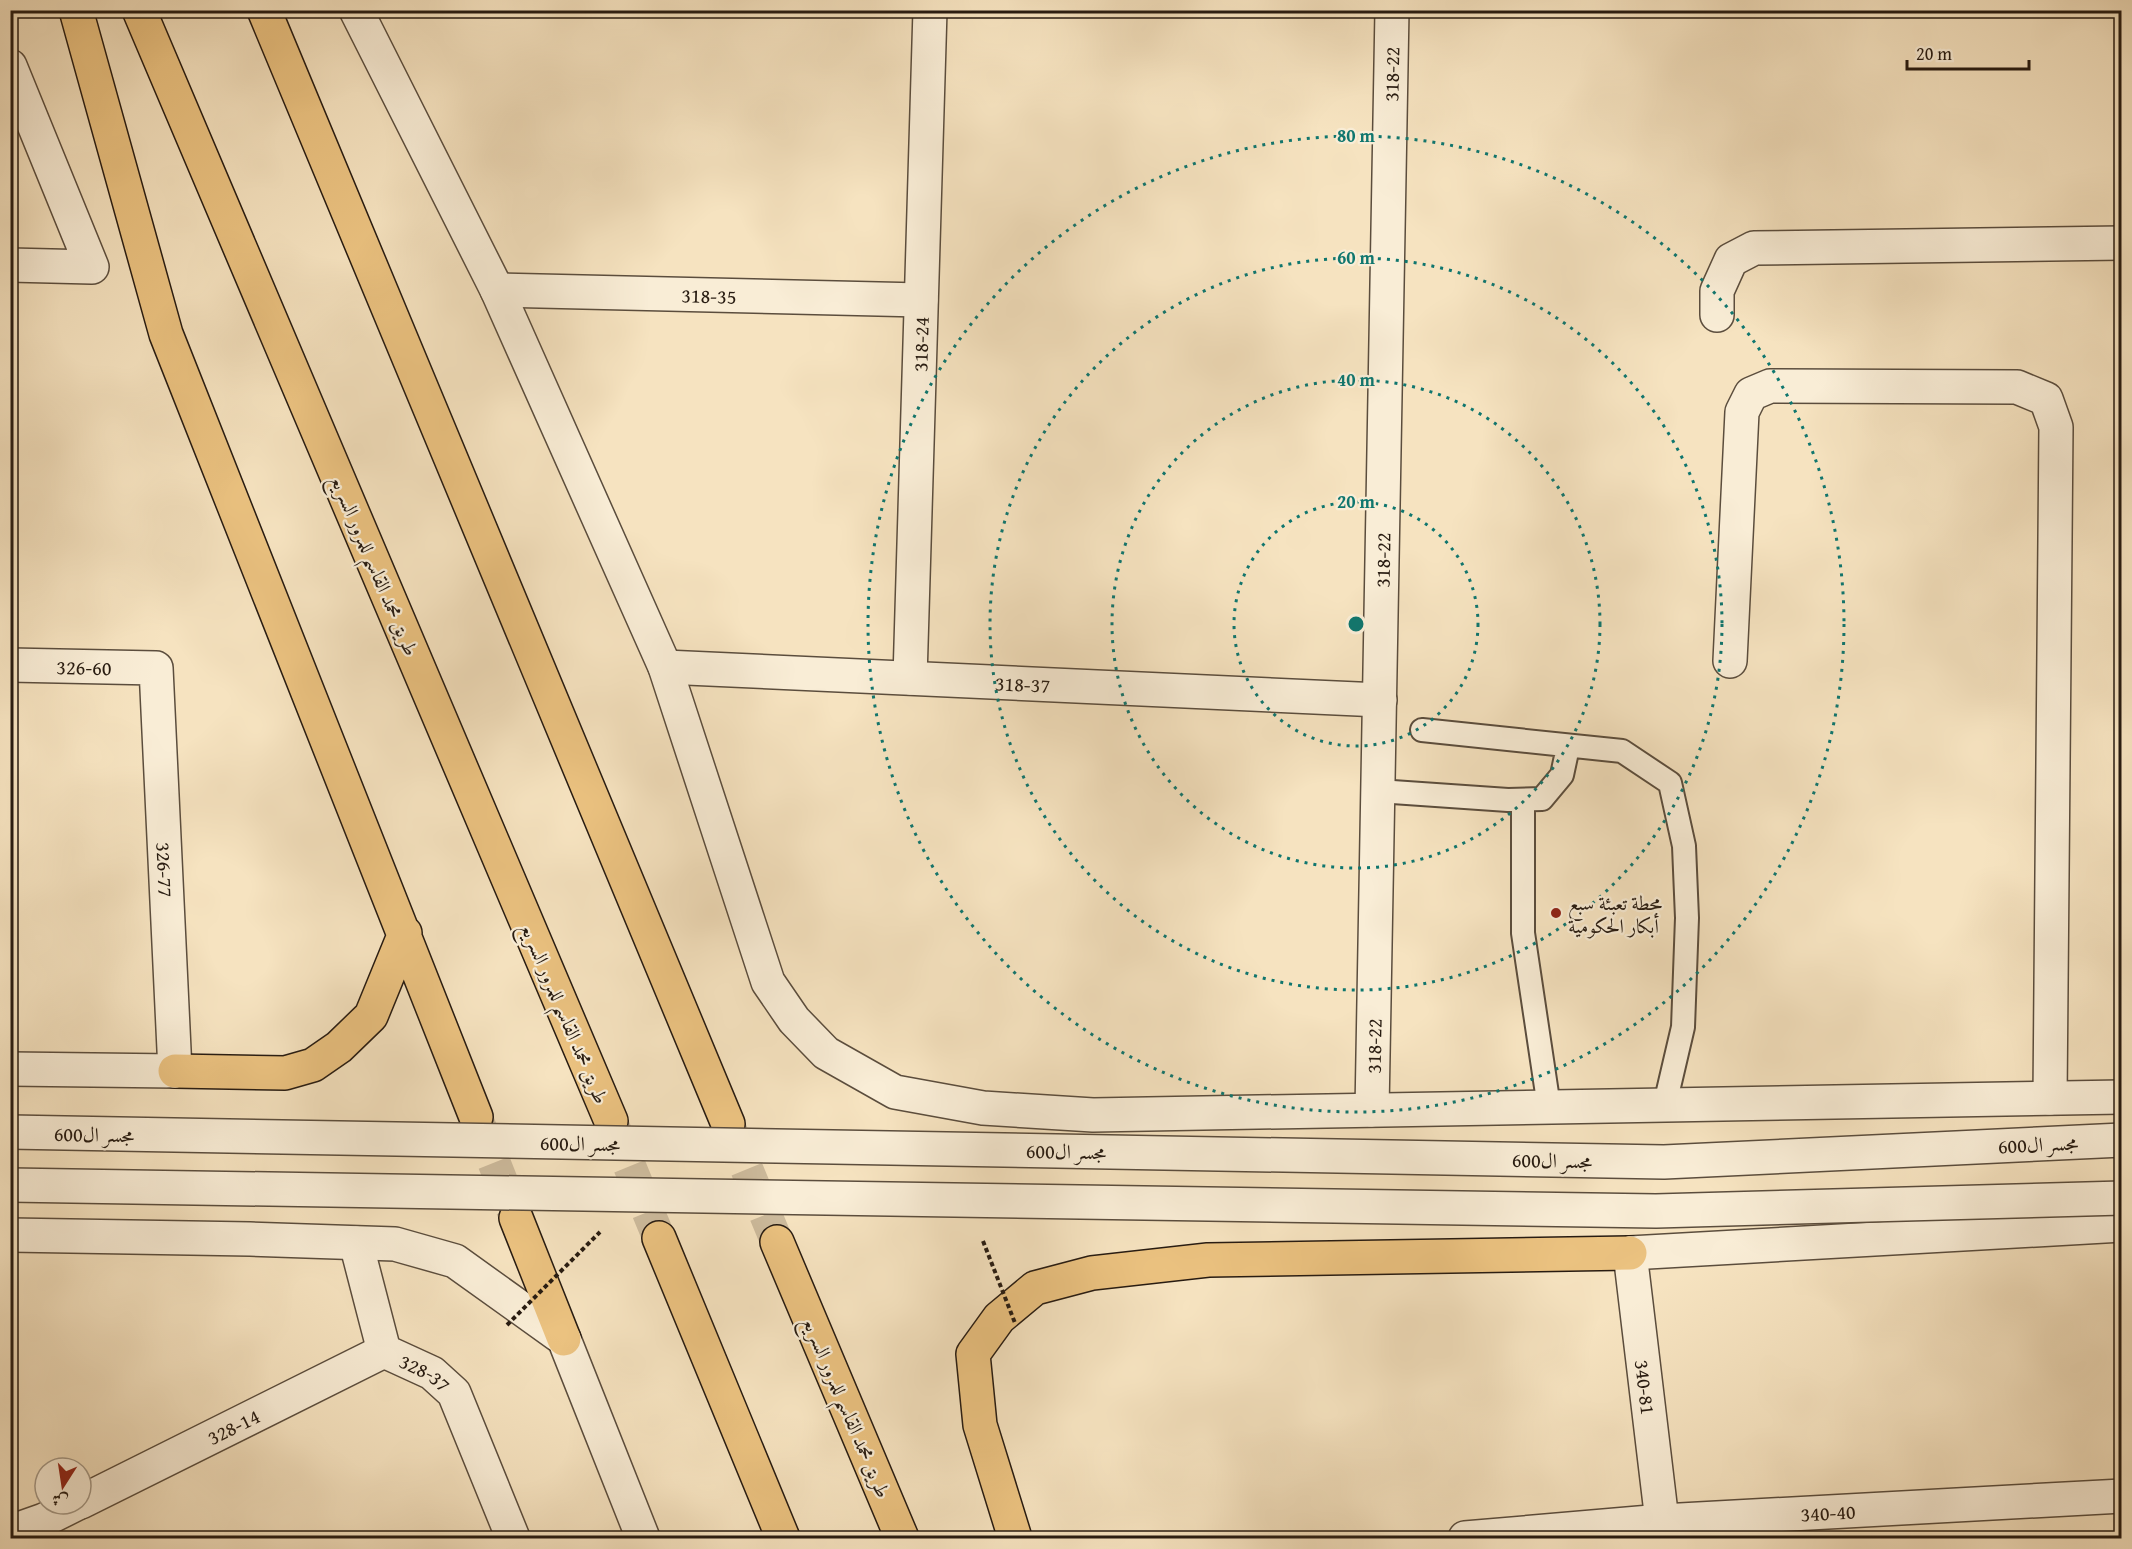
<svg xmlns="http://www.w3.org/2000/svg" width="2132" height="1549" font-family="'Gentium Book Plus',Amiri,serif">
<rect width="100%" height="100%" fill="#f6e3c0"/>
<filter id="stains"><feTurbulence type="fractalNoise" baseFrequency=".00333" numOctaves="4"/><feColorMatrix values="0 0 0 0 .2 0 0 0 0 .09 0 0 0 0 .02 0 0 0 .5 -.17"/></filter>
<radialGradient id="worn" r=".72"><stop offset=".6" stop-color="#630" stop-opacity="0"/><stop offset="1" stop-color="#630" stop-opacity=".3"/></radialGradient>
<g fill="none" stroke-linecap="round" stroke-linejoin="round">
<path stroke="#cdbb9d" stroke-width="33" stroke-dasharray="33 16" stroke-linecap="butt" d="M476,1117L516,1218
M611,1121L659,1238
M728,1124L777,1242"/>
<defs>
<path id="service" d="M1422,730L1622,751L1670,783L1684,846L1687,918L1683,1027L1665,1104
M1378,791L1508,800L1542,799L1562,775L1568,747
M1523,800V933L1549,1107"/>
<g id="minor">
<path d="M10,66L92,267L10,265"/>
<path id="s1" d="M497,290L921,300"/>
<path d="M1717,315V291L1731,260L1754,248L2122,243"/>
<path d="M1730,661L1742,412L1751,394L1770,386L2017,387L2046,399L2056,427L2050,1098"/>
<path id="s2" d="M10,665L156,668L175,1071"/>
<path id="s3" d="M665,667L1380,700"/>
<path id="s4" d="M910,678L930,10"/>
<path id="s5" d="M1372,1110L1392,10"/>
<path id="s6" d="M356,1243L384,1351L432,1373L454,1393L513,1538"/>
<path id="s7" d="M1630,1253L1662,1521"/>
<path id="s8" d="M81,1502L384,1351"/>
<path d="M10,1532L44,1520L76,1504"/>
<path id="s9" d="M1465,1538L1662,1521L2122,1496"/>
</g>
<path id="tertiary" d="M356,10L497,290L665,667L768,982L794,1020L826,1053L895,1092L983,1108L1093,1115L2122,1097
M10,1069L175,1071
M10,1235L250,1239L395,1244L455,1261L564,1339L643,1538
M1630,1253L2122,1225"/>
<path id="motorway" d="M76,10L166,334L476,1117
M139,10L611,1121
M264,10L728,1124
M175,1071L285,1073L313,1065L339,1047L371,1016L405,933
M516,1218L564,1339
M659,1238L783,1538
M777,1242L902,1538
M1015,1538L980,1425L973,1354L999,1318L1035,1288L1092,1273L1208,1260L1630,1253"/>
</defs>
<use href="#service" stroke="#5b4d3d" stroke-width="26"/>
<use href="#minor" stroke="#5b4d3d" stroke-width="36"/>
<use href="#tertiary" stroke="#5b4d3d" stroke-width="36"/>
<use href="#motorway" stroke="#271b11" stroke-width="36"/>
<use href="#service" stroke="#f9edd6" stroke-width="22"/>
<use href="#minor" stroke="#f9edd6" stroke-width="33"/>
<use href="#tertiary" stroke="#f9edd6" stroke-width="33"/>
<use href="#motorway" stroke="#ebc280" stroke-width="33"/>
<defs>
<path id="tertiary-bridge" d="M10,1132L1664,1162L2122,1140
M10,1185L1656,1211L2122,1198"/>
</defs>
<use href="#tertiary-bridge" stroke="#5b4d3d" stroke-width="36" stroke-linecap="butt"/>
<path stroke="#271b11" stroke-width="4" stroke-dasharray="4.5 3" stroke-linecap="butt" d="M983,1241L1015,1323
M507,1325L600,1232"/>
<use href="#tertiary-bridge" stroke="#f9edd6" stroke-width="33"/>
</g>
<g fill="none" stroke="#0f766e" stroke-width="3" stroke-dasharray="3 6">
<circle cx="1356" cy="624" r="122"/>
<circle cx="1356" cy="624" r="244"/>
<circle cx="1356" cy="624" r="366"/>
<circle cx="1356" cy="624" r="488"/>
</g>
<circle fill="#8f2418" stroke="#f9edd6" stroke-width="2" cx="1556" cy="913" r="6"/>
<g text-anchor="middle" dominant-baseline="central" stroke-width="4.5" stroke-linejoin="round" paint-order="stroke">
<g font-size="20" fill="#271b11" stroke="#f9edd6">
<text stroke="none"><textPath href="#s5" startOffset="1036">318-22</textPath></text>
<text stroke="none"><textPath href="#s1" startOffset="212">318-35</textPath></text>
<text stroke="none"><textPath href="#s4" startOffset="334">318-24</textPath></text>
<text stroke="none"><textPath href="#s5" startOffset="550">318-22</textPath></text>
<text transform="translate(375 565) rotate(67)">طريق محمد القاسم للمرور السريع</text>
<text stroke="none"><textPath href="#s2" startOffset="74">326-60</textPath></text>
<text stroke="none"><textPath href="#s3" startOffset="358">318-37</textPath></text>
<text stroke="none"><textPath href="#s2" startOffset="348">326-77</textPath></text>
<text transform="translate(565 1013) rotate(67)">طريق محمد القاسم للمرور السريع</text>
<text stroke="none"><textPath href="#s5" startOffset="64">318-22</textPath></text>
<text transform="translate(94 1134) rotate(1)">مجسر ال600</text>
<text transform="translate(580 1143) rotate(1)">مجسر ال600</text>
<text transform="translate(2038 1144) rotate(-3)">مجسر ال600</text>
<text transform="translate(1066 1151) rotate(1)">مجسر ال600</text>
<text transform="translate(1552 1160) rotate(1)">مجسر ال600</text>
<text stroke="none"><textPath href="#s6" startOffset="158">328-37</textPath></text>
<text stroke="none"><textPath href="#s7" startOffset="135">340-81</textPath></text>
<text transform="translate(847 1407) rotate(67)">طريق محمد القاسم للمرور السريع</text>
<text stroke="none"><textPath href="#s8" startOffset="170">328-14</textPath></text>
<text stroke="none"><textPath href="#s9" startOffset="364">340-40</textPath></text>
</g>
<g font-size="20" fill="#271b11" stroke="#f9edd6" text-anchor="start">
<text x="1568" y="902">محطة تعبئة سبع<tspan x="1568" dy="23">أبكار الحكومية</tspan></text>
</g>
</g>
<circle cx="1356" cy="624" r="9" fill="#0f766e" stroke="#f9edd6" stroke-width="3"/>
<g font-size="18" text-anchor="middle" font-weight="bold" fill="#0f766e" stroke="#f9edd6" stroke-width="4.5" stroke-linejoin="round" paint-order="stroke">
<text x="1356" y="142">80 m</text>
<text x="1356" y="264">60 m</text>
<text x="1356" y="386">40 m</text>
<text x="1356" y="508">20 m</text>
</g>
<rect width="2132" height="1549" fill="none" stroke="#f6e3c0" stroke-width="36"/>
<rect x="12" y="12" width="2108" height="1525" fill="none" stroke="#271b11" stroke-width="3"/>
<rect x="18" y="18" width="2096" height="1513" fill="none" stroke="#271b11" stroke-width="1.5"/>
<g transform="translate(63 1486) rotate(192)"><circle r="28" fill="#f9edd6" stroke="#a59987" stroke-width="1.5"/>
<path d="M0-4.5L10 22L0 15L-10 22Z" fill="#8f2418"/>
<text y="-9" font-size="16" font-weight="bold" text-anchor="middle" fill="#271b11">ش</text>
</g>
<path d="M1907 60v9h122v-9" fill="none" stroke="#271b11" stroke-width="3"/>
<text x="1916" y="60" font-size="18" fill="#271b11" stroke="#f9edd6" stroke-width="4.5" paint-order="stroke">20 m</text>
<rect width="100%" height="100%" filter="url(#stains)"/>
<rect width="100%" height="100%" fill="url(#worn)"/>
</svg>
